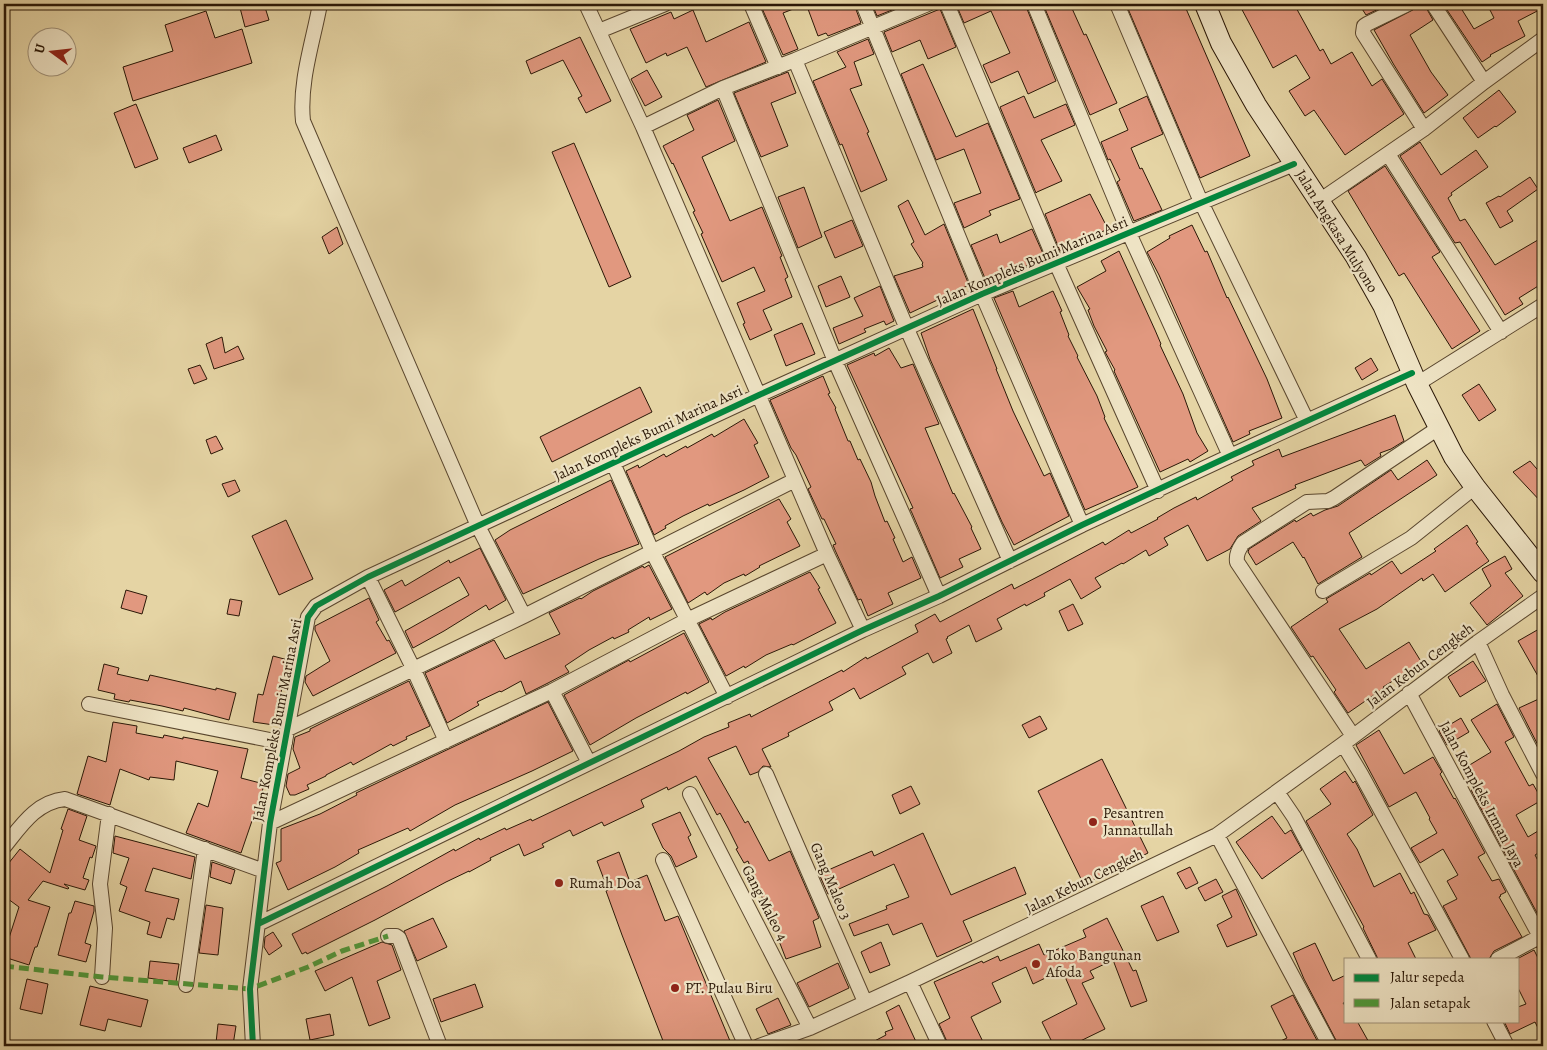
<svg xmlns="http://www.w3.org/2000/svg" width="1547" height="1050" font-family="Alegreya,serif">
<rect width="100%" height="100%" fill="#e5d4a4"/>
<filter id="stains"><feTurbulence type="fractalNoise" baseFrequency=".004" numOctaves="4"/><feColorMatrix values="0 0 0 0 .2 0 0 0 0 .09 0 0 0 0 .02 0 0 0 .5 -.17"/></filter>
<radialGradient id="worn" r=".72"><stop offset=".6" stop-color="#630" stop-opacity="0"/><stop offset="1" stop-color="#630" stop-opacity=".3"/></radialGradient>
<path fill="#e1987f" stroke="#2a1706" d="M239,4H264L269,20L245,27Z
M760,4H806L783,13L798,49L783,55Z
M821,4H854L861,23L828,36L826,33L818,36L808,9Z
M872,4H895L897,8L877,16Z
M956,4H1025L1056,81L1028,94L1018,71L991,83L983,65L1010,53L1001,33L991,11L964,23Z
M1043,4H1070L1084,35L1086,34L1117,103L1090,115Z
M1126,4H1184L1250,156L1200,178Z
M1239,4H1294L1320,51L1323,49L1331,64L1352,52L1372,86L1382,79L1404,114L1345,155L1314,110L1305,116L1289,91L1310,78L1296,55L1273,68Z
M1359,4H1389L1366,15Z
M1424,4L1433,20L1410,35L1431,72L1448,95L1424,113L1394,65L1374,30Z
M1443,4H1460L1459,5L1474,29L1494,18L1487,4H1543V8L1518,21L1525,36L1490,55L1491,56L1482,62Z
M940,9L956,47L928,59L920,40L892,52L884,32Z
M693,10L706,42L749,22L766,62L706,87L687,47L667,56L666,53L646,63L630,29L671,12L674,19Z
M206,11L215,38L242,29L252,63L133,101L123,67L173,51L165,25Z
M580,37L611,101L586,113L578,98L582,96L563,60L531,74L526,61Z
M868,39L874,54L854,62L862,85L850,89L869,132L867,133L887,180L861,192L842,144L840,145L813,81L846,67L837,52Z
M923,64L956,137L988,123L1020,199L989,211L991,215L964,228L954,203L981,193L964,149L936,160L901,74Z
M647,70L662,97L645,106L631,79Z
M788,72L796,93L771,103L788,146L761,157L734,93Z
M1499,90L1516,112L1496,127L1495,126L1478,138L1463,118Z
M1024,96L1034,118L1066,104L1075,125L1041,140L1062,181L1037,192L1036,193L1000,107Z
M1147,96L1163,134L1131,148L1140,169L1142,168L1162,210L1134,221L1117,182L1120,180L1110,159L1108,160L1101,142L1128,130L1119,109Z
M718,100L735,141L702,157L730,221L762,207L782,256L780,257L788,277L785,279L792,297L763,310L772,330L750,340L743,324L745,323L737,303L765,291L754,267L722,282L701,234L703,233L693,212L695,211L673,163L672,164L663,146L694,130L687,115Z
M136,104L158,159L135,168L114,113Z
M216,135L222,150L189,163L183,148Z
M1420,142L1441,175L1476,150L1488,167L1451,193L1452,195L1448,198L1460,221L1465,219L1495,265L1543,237V283L1519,298L1523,304L1505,315L1460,242L1455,243L1400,156Z
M574,143L631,277L609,287L552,152Z
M1385,166L1440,252L1432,257L1480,331L1452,349L1404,273L1399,276L1348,191Z
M1530,177L1538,189L1507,211L1513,221L1500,228L1486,203L1499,196L1500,197Z
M804,187L822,237L798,248L778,197Z
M1090,194L1108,229L1060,251L1045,214Z
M908,200L925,235L944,224L969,285L910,313L894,276L923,267L922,264L923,263L911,244L914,242L898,206Z
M852,220L863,246L835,258L824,232Z
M1192,225L1205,252L1207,251L1227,298L1228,297L1267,379L1282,418L1249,431L1250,434L1233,442L1159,275L1147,252L1170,238L1169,236Z
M337,227L343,244L329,254L322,237Z
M1032,229L1045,258L987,283L971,245L997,234L1000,243Z
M1119,251L1155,330L1161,344L1160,345L1183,394L1197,433L1208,451L1190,462L1188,459L1160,472L1114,371L1115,370L1105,352L1107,351L1094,326L1088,310L1090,309L1077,287L1106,271L1101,261Z
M841,276L850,297L826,307L818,286Z
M880,286L894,321L886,325L884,321L864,329L866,332L839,344L833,328L863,316L854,298Z
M1013,291L1019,307L1053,291L1062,311L1060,312L1069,335L1068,336L1078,356L1077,357L1097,396L1105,417L1104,418L1138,487L1085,510L994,298Z
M973,309L997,369H996L1013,411L1044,476L1050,473L1069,516L1014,545L1002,522L930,359L921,333Z
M802,323L815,354L786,366L774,335Z
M222,337L225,353L238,346L244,359L214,369L206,344Z
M889,348L901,368L913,364L939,424L925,428L953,494L954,493L972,527L971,528L981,549L959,559L963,567L940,578L912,513L910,509L913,508L847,365L874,353L875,356Z
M1371,358L1378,370L1362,380L1355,368Z
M200,365L207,379L194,384L188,369Z
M823,376L830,393L828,394L836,408L835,409L848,441H850L858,460L860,459L871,482L875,496L885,522L887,521L895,538L893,539L903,562L912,557L921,578L888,593L893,604L868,616L861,599L858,600L835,550L833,545L836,544L824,519H822L808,489L811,487L796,455L791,448L770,400Z
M1479,384L1496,410L1479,421L1462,395Z
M640,387L652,412L552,462L540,437Z
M1395,415L1404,441L1391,449L1380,453L1381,456L1365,466L1361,460L1295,485L1296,488L1252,508L1261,521L1238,536L1230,549L1207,561L1188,525L1164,538L1168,545L1149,556L1146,550L1123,564L1122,563L1095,578L1101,587L1081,599L1070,579L1044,593L1045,596L1026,606L1025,604L997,619L1002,629L976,642L969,625L947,637L948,638L946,639L952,653L933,663L928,653L902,667L906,674L860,699L854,688L829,702L833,710L788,733L789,736L762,749L771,767L763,766L758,772L750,775L736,746L708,758L745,823L748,821L769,861L790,851L819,918L813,921L821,947L786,959L748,861L744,863L736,849L738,848L728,828L720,813L717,815L696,776L668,790L667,787L641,800L644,807L604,826L602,822L573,836L570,830L542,844L544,847L524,856L519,844L490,858L491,860L469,872V871L446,882L375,920L307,954L306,952L302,954L292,934L387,886L454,849L455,851L479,838L480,840L505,828L506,830L531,819L532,821L679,751L704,737L729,727L728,723L750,714L751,717L842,670L843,672L866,657L867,659L918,632L915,625L935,614L940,622L1012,584L1014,589L1043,574L1103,542L1105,545L1129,530L1131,533L1158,519L1157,518L1174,508L1196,497L1197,500L1233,480L1231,477L1254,465L1252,461L1279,449L1282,457Z
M744,419L758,443L754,445L769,477L744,490L709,506L708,504L683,516L665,526L666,528L654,535L626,471L638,465L639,468L664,454L666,457L686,446L687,448L712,434L714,437Z
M216,436L223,449L211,454L206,440Z
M1427,460L1437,475L1349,533L1362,557L1318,584L1304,557L1303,558L1293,542L1256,565L1248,552L1249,549L1295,520L1296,522L1311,513L1313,516L1325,510L1338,506L1391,470L1398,480Z
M1530,461L1543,476V504L1513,472Z
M235,480L240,491L228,497L222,484Z
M611,480L639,544L599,559L523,594L495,540L510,530Z
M779,499L791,519L787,522L800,546L759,566L760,567L745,576L744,574L724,583L707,595L705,592L688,603L665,557Z
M286,520L313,579L279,595L252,536Z
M1467,525L1478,542L1476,543L1489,561L1445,592L1433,574L1423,581L1422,578L1377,609L1339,629L1366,669L1409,642L1422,663L1383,687L1384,688L1348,713L1334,692L1336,690L1313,656L1311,657L1291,627L1328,602L1326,599L1370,573L1371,575L1392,561L1401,574L1436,551L1434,549Z
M480,548L506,600L489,610L486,605L444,631L413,648L405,631L469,595L459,577L395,612L384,590L402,580L405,586L449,560L450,563Z
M1505,556L1512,569L1505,573L1523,596L1487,625L1470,603L1491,586L1482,569Z
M649,565L672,609L650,620L649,617L628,630L629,632L614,639L613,637L589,650L565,666L569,672L548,683L526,694L521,681L501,692L500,691L477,702L479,705L447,723L425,673L494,640L505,659L560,634L549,613L580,598L581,599L593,591L643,566L644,568Z
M810,572L820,588L818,589L836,623L793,645L792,644L766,655L745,668L744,666L726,676L699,624L711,618L712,620L725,612Z
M126,590L147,596L142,614L121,608Z
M369,598L379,620L376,622L387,641L389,640L396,653L313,696L305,682L306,676L330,661L315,630V626Z
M230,599L242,601L239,616L227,614Z
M1073,604L1083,624L1068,631L1059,611Z
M1539,629L1543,636V685L1518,641Z
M684,633L709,682L687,694L686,692L636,718L590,745L564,695L629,660L630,662Z
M273,656L288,660L274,725L253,722L258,694L263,695Z
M1473,661L1486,681L1460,697L1448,677Z
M104,664L119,668L117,674L148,681L150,675L216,690V688L236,693L229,720L184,708L183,711L162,706L130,700L129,702L114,699L115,694L98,690Z
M409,681L430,726L406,737L407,739L393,746L391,744L353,765L351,762L326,775V776L307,785L309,789L295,795H290L286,786L288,774L300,768L293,749L295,737L310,731V729L332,718Z
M1543,697V755L1519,708Z
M548,702L573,751L532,771L455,805L410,831L408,828L358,850L359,853L335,867L288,890L276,863L281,861V829L320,814L357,795L356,793Z
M1497,704L1514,737L1505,742L1529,786L1533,784L1542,800L1516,815L1528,837L1543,828V850L1535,855L1543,870V924L1471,790L1474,789L1463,769L1491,752L1471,720Z
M1040,716L1047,729L1029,738L1022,725Z
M1461,718L1469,732L1447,745L1439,731Z
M113,722L137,726L136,733L163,738L164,735L183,739V737L248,749L241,778L264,784L257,813L255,812L241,853L186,833L198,803L208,807L218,771L176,761L174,780L150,777L149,780L120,769L110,805L77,794L88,756L106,762Z
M1379,730L1404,774L1433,757L1442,772L1440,774L1454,799L1455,798L1485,853L1478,857L1492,881L1499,879L1506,892L1500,895L1501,896L1499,897L1522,937L1494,951L1489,959H1471L1443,906L1457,899L1447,881L1458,875L1443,849L1420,863L1411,848L1437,833L1429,819L1430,818L1416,792L1389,807L1356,745Z
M1102,759L1148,853L1084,885L1038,791Z
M1345,771L1353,783L1355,781L1373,815L1347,834L1357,849L1374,887L1400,873L1411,894L1414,892L1424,914L1428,915L1436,930L1408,943L1416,959H1378L1363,928L1364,927L1306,821L1331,804L1320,789Z
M911,786L920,804L900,814L892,795Z
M68,809L87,816L79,840L96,846L92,858L90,857L83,878L89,880L85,890L64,884L69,888L68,889L43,881L28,900L50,907L37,947H35L29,965L4,957V940L8,941L19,907L4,896V869L20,849L50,873L63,830L61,829Z
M680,812L691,835L688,837L697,857L676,867L671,856L663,848L652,824Z
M1272,816L1285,834L1291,830L1302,850L1262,879L1236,842Z
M923,833L951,895L1015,867L1026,894L963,921L972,941L937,957L922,923L893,935L888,924L854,936L849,924L887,909L886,906L909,897L894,864L828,894L819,874L872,851L874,856Z
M115,836L195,857L191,879L153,868L145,891L179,899L174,920L167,918L161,938L147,934L150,922L119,911L127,887L120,884L129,858L113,853Z
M619,852L630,882L647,875L665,921L678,916L730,1041L716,1046H665L622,935L606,891L608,890L597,861Z
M212,862L235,870L231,884L210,877Z
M1190,867L1198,883L1186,889L1177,873Z
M1216,879L1223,892L1205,901L1198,888Z
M1236,889L1257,935L1227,947L1217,925L1232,917L1222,896Z
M1163,896L1179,932L1157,941L1141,906Z
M75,901L94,906V911L85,943L91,945L86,962L58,955L69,913H71Z
M206,905L223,908L218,955L199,953Z
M433,918L447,947L417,961L404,931Z
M1107,918L1133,971L1136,970L1147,1001L1131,1007L1113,960L1090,971L1094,978L1082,983L1105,1029L1070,1046H1054L1042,1022L1077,1004L1062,970L1033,984L1026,967L992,983L1001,1002L971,1017L985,1046H949L939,1024L950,1018L934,982L982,961L983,963L998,956L1000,961L1039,944L1044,955L1086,937L1083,930Z
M273,932L282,946L269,955L264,947L265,937Z
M382,942L392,945L401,970L377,981L390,1018L369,1026L352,977L325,991L315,971Z
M881,942L890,965L870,973L861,952Z
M1315,943L1333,981L1346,975V1002L1343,1003L1346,1007V1021H1357L1371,1046H1339L1304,979L1293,953Z
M1534,950L1543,968V1038L1535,1022L1510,1034L1504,1021H1518V1007L1526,1004L1518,988L1517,959Z
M150,961L179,964L176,982L148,978Z
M838,963L849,988L809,1007L797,983Z
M27,979L48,984L42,1014L20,1009Z
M475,984L483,1007L441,1022L433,999Z
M90,986L148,1000L141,1027L108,1019L105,1031L80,1025Z
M1293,995L1320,1046H1270L1287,1038L1271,1006Z
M778,998L791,1025L768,1034L756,1009Z
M899,1005L918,1046H865L886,1035L885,1032L893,1029L886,1012Z
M330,1014L334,1035L310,1040L306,1019Z
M218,1024L236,1026L233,1045L216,1043Z"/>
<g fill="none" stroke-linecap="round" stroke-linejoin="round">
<defs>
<path id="minor" d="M320,4C313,42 299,82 303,121L478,526L524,616
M586,4L643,127L827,554L863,630
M751,4L778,67
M863,4L982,294L1082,525
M947,4L1056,263L1158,491
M1034,4L1129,233L1230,456
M1117,4L1201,202L1307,421
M1408,4L1367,24L1364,26L1363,33L1424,129
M1433,4L1484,82
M599,31L665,4
M795,60L907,329L1010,561
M723,88L835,361L939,596
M643,127L723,88L795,60L928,4
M1388,154L1501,332
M1319,201L1424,129L1484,82L1543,39
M1417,384L1543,305
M613,463L652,551L727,697
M368,577L413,668L446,741
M1323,591L1411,538L1475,487
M1478,642L1502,695L1543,774
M552,691L589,763
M1409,693L1543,942
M89,704L285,743
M288,729L524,616L795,480
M1353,736L1237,562C1236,554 1239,549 1243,543L1307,502L1328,501L1334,498L1440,427
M1343,744L1361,774L1462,959
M766,774L865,1002
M1277,792L1294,817L1369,959
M690,794L810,1028
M270,823L552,691L687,620L827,554
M1217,835L1330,1046
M4,847C21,826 36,802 65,799L264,871
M663,860L746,1046
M258,924L863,630L939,596L1082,525L1230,456L1412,373
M388,936H396L399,938L440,1046
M1498,959L1543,935
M102,977L105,928L100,884L109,814
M910,982L940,1046
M186,985L205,849
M1494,1021L1507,1046
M253,1046L250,989L270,823L308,617L316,606L368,577L759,395L982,294L1294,164
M759,1046L810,1028L910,982L1217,835L1343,744L1478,642L1543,596"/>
<path id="secondary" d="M1205,4L1221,43L1256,105L1356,257L1383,305L1417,384L1454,457L1475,487L1543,573"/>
</defs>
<use href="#minor" stroke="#59462e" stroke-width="16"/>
<use href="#secondary" stroke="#2a1706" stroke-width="22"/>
<use href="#minor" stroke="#eee3c4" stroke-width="14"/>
<use href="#secondary" stroke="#eee3c4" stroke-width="20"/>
<path stroke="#4f993a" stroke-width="5" stroke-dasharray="10 5" stroke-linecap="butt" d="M4,966L102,977L250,989L308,967L342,951L388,936"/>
<defs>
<path id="cycleway" d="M258,924L863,630L939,596L1082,525L1230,456L1412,373
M253,1046L250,989L270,823L308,617L316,606L368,577L759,395L982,294L1294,164"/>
</defs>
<use href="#cycleway" stroke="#eee3c4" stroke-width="9"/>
<use href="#cycleway" stroke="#00873e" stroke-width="6"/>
</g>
<g fill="#8f2418" stroke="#eee3c4" stroke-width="2">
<circle cx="1093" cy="822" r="5"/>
<circle cx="559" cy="883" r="5"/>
<circle cx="1036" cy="964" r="5"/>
<circle cx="675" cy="988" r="5"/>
</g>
<g text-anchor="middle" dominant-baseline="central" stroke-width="4.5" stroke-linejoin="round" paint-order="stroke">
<g font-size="15" fill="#2a1706" stroke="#eee3c4">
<text transform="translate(1337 231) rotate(58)">Jalan Angkasa Mulyono</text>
<text transform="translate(1032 261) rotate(-23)">Jalan Kompleks Bumi Marina Asri</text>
<text transform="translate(648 433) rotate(-25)">Jalan Kompleks Bumi Marina Asri</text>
<text transform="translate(1420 665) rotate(-37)">Jalan Kebun Cengkeh</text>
<text transform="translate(277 720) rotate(-79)">Jalan Kompleks Bumi Marina Asri</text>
<text transform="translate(1482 794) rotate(62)">Jalan Kompleks Irman Jaya</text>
<text transform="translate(831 881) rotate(67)">Gang Maleo 3</text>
<text transform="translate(1084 881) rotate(-26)">Jalan Kebun Cengkeh</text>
<text transform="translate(765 903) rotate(63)">Gang Maleo 4</text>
</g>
<g font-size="15" fill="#2a1706" stroke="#eee3c4" text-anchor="start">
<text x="1103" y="813">Pesantren<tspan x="1103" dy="17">Jannatullah</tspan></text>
<text x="569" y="883">Rumah Doa</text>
<text x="1046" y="955">Toko Bangunan<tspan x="1046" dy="17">Afoda</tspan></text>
<text x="685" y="988">PT. Pulau Biru</text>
</g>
</g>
<rect width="1547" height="1050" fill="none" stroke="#e5d4a4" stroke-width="20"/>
<rect x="5" y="5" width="1537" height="1040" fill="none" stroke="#2a1706" stroke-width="2.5"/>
<rect x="10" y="10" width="1527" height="1030" fill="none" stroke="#2a1706"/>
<rect x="1344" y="958" width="175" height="65" fill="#eee3c4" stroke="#a09178"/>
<rect x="1354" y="974" width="25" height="8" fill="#00873e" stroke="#a09178"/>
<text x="1390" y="982" font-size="15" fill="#2a1706">Jalur sepeda</text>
<rect x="1354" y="999" width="25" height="8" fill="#4f993a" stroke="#a09178"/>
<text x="1390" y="1008" font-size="15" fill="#2a1706">Jalan setapak</text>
<g transform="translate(52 52) rotate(285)"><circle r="24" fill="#eee3c4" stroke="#a09178"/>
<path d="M0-4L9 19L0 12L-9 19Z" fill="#8f2418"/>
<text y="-8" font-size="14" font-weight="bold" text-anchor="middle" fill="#2a1706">U</text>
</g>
<rect width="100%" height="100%" filter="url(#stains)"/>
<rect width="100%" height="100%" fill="url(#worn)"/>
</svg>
